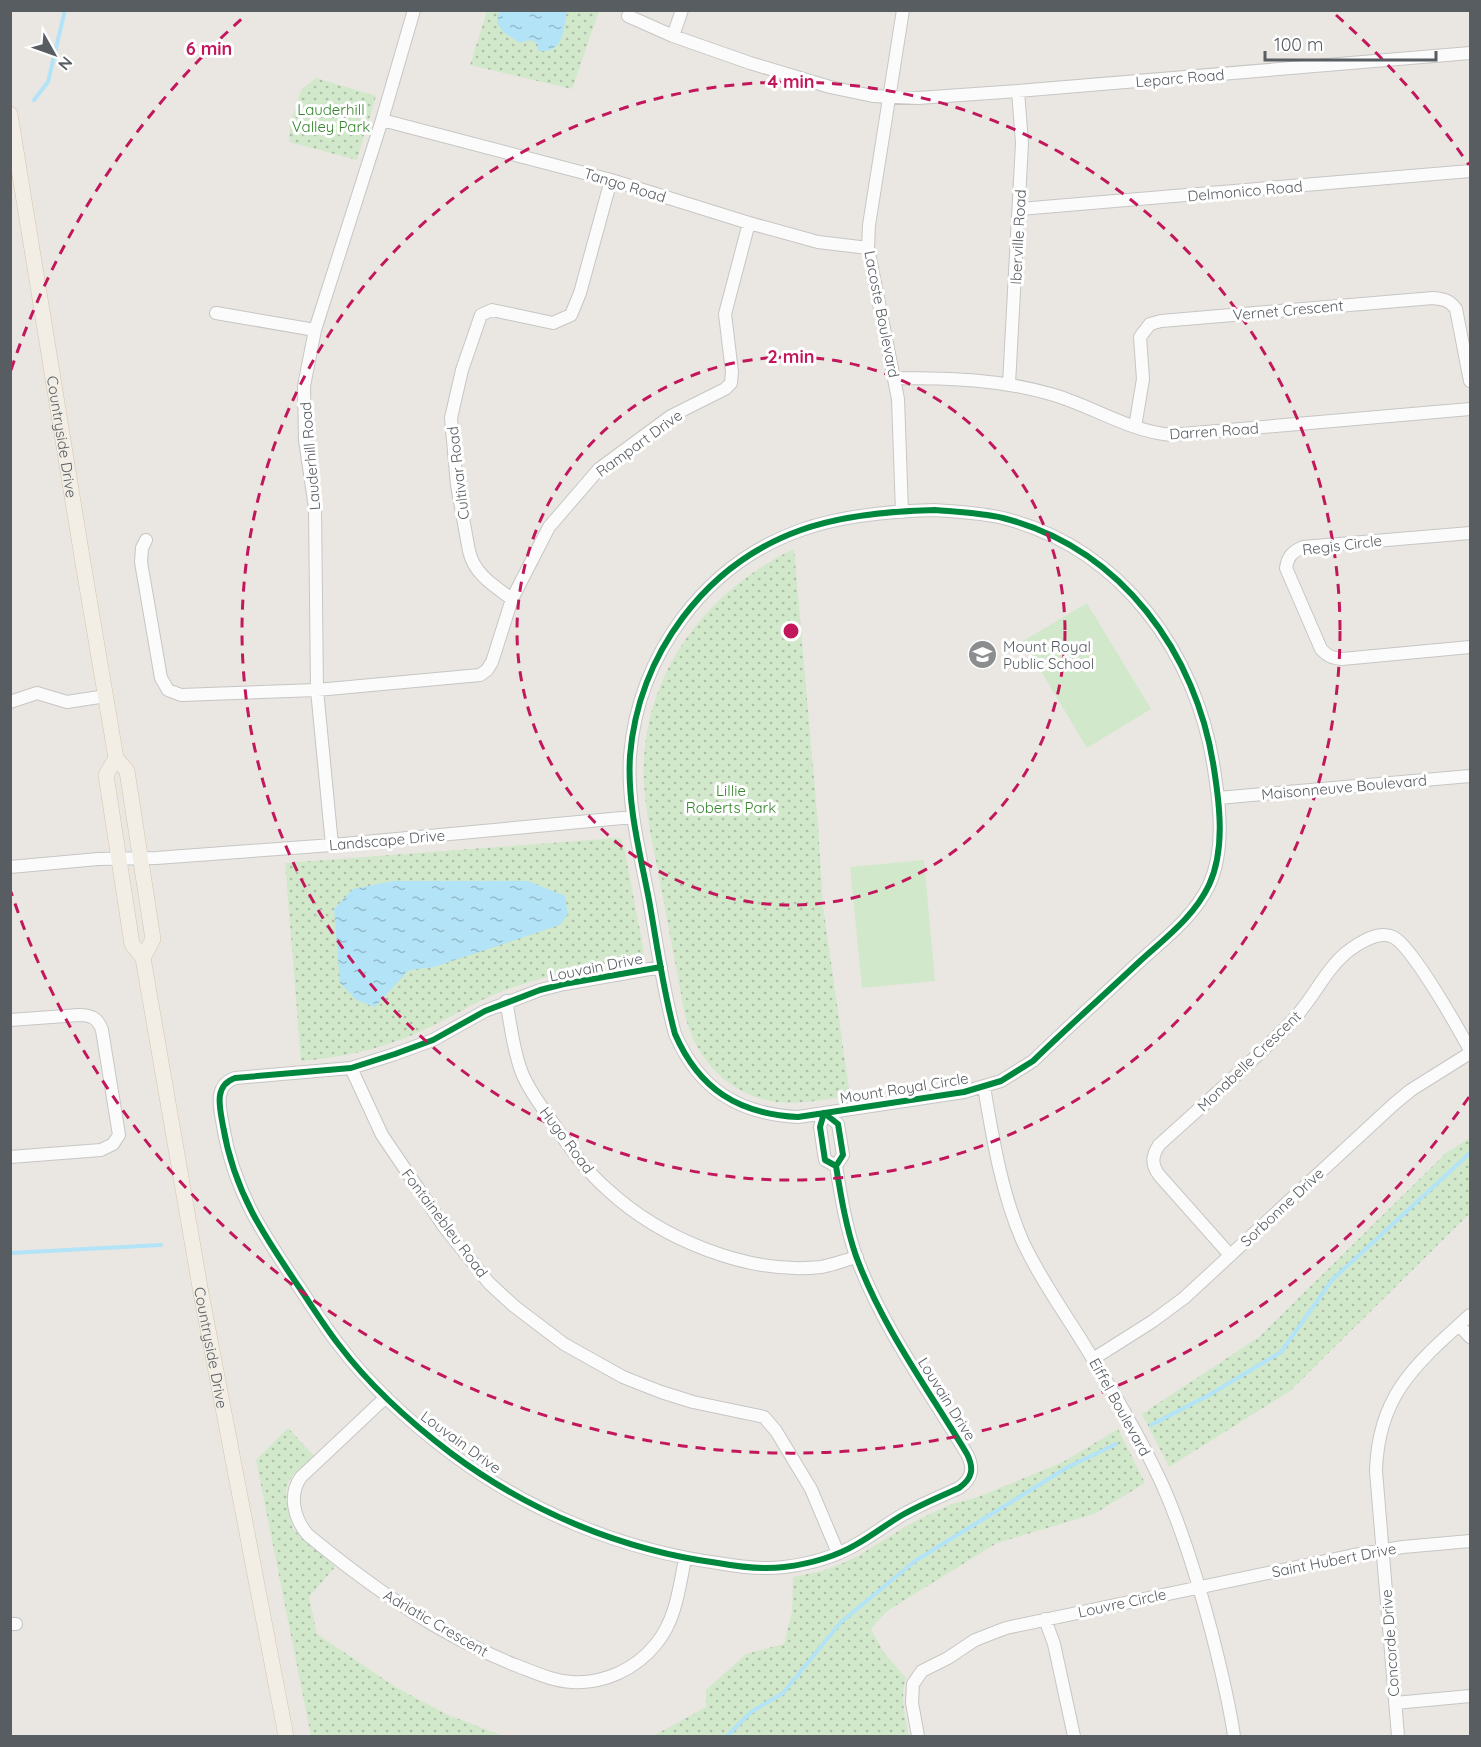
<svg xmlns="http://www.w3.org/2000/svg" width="1481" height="1747" font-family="Quicksand,sans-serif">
<defs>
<pattern id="park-dots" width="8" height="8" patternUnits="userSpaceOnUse" patternTransform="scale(1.5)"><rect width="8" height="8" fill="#d2e8cb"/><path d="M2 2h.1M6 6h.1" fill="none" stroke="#adbfa8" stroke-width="1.8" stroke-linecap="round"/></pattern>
<pattern id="water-ripples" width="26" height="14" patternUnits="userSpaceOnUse" patternTransform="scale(1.5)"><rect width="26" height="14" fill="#b3e3f6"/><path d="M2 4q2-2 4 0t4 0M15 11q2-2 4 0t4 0" fill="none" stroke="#94bbcb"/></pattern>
</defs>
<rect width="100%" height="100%" fill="#eae7e2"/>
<path fill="#d2e8cb" d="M1087,603L1151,709L1087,748L1023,641Z
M924,860L935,981L862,988L850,867Z"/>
<path fill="url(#park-dots)" d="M487,11H599L572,89L470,65Z
M316,78L376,96L357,160L289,142L290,124L301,90Z
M794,549L818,825L823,906L850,1096C826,1099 800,1105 776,1102C729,1095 696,1060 685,1015C676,969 668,923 659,877C653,846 646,815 644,783C639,679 703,592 794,549Z
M616,838L621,839L624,846L644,952L639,959C589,968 540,975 493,995C472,1004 453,1016 432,1026C390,1047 347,1057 301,1061L285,863Z
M1470,1138V1213L1290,1391L1169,1467L1142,1414L1259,1337L1447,1152Z
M288,1428L314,1456L295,1473L288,1482L286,1493L288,1507L293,1529L335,1567L309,1597L317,1634L397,1688L448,1715L504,1736H311L256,1460Z
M1118,1429L1145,1483L1094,1514L997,1543L887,1611L871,1629L884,1653L906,1678C900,1697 905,1717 909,1736H653L706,1707V1690L746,1654L784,1644L792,1612L793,1577L822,1571L843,1563L858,1556L913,1522L952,1504L978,1497L1063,1462Z"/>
<path fill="url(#water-ripples)" d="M499,11H567C563,31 564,53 538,51V45C532,38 528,40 520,43L503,32L497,23Z
M393,881H528L565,896L568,914L560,925L434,967L409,970L375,1007L356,1000L340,983L334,909L353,889Z"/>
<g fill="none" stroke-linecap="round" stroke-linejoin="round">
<path stroke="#b3e3f6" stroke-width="4" d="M34,100L48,82L65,10
M10,1253L161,1245
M1151,1425L1209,1395L1281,1352L1332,1280L1470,1153
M727,1736L751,1712L783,1693L841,1622L915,1561L1068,1467L1116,1444"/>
<defs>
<path id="minor" d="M628,16L673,36L750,63L830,87L873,96L918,98L1018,91L1470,53
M673,36L682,10
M382,120L611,180L749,223L818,242L868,248
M1020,209L1470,171
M216,313L315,330
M894,378C950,378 1000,379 1054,395C1094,407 1129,431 1171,435L1470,409
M1009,384L1022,143L1018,91
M1135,427L1143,379L1140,337L1150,324L1161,321L1433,298C1443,299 1450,300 1456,309L1470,381
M935,510C958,512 981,513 1003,518C1121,548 1197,653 1214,769C1220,807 1225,850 1209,885C1194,917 1164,939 1139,962C1104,995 1068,1027 1033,1061L1001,1081L964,1092L798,1117C738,1114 699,1089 675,1034C663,990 657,944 649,900C640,853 627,804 630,756C638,655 705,564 801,530C843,515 891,511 935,510Z
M902,512L898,399L868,248L869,225L903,10
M1470,533L1303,547C1292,552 1288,556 1286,568L1321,649C1327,656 1332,658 1342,659L1470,647
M146,540L142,548L141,562L161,678L168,690L181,695L317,690L480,675L487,670L492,662L512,599L549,527L599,469L671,416L725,389L731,383L732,372L725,314L749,223
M512,599C494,586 474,574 469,551L457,485L451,418L462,370L481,315L492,310L553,323L571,315L580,293L611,180
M10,702L37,693L67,702L106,696
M1218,798L1470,776
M332,845L317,690L315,508L305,440L304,386L315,330L382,120L414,10
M10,867L98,859L156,858L332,845L633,817
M661,967L564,984L540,990L485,1011L433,1040L395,1054L351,1068L235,1078C213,1086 220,1108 223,1126C234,1192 264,1236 301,1290C313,1308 325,1327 339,1345C370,1386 411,1423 452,1454C530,1512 622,1550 718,1563C740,1567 762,1570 784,1567C809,1564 835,1557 857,1544C873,1535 888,1523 904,1514C922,1504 941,1496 959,1488C973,1478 974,1468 967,1454C928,1389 882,1327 856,1256C846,1227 841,1197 836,1166L843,1155L838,1124L824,1113L820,1127L825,1160L836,1166
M506,1001C511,1025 513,1051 522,1073C529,1091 542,1107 553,1123C569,1147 586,1171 608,1190C661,1239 748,1275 821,1267C833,1265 845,1260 857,1257
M10,1020L79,1015C91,1015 98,1018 102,1030L119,1135L113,1144L101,1150L10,1157
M351,1068L382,1135L445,1228L489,1283L514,1306L564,1344L623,1377L661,1392L693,1402L764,1417L776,1431L811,1489L838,1553
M984,1087C993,1139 1001,1191 1022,1240C1038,1275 1060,1306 1080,1338C1109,1385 1139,1434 1162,1484C1183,1531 1198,1581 1211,1630C1220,1665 1229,1701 1234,1736
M1230,1255L1159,1175C1151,1164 1152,1156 1159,1145C1204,1104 1251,1064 1293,1020C1313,999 1325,970 1347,952C1359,943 1378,930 1393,937C1412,946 1458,1028 1470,1050
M1459,1325L1470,1337
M1093,1359L1153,1321L1184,1298L1394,1104L1411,1090L1470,1053
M386,1397L301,1477C288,1495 294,1519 308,1535C371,1587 439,1635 515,1665C534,1672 552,1681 572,1682C604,1684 636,1669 656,1644C676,1620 679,1588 685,1559
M1045,1619L1054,1644L1074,1736
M10,1624H16
M1395,1703L1470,1696
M918,1736L912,1703L913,1684L922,1671L948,1658L975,1640L1006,1628L1354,1555L1403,1547L1470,1541
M1398,1736L1376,1471C1378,1394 1417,1363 1470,1315"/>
<g id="major">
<path id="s1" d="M10,114L83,563L116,758L127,771L153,939L143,958"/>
<path id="s2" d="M116,758L106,775L132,944L143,958L201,1293L286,1736"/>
</g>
</defs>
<use href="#minor" stroke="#c6c6c5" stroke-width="14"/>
<use href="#major" stroke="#d5c4ad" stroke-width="16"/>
<use href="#minor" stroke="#fcfbfb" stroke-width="12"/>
<use href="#major" stroke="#f2eee5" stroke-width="15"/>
<defs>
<path id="cycleway" d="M935,510C958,512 981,513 1003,518C1121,548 1197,653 1214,769C1220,807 1225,850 1209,885C1194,917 1164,939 1139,962C1104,995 1068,1027 1033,1061L1001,1081L964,1092L798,1117C738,1114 699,1089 675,1034C663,990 657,944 649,900C640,853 627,804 630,756C638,655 705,564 801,530C843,515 891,511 935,510Z
M661,967L564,984L540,990L485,1011L433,1040L395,1054L351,1068L235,1078C213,1086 220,1108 223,1126C234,1192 264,1236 301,1290C313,1308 325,1327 339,1345C370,1386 411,1423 452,1454C530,1512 622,1550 718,1563C740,1567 762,1570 784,1567C809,1564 835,1557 857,1544C873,1535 888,1523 904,1514C922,1504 941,1496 959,1488C973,1478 974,1468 967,1454C928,1389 882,1327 856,1256C846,1227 841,1197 836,1166L843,1155L838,1124L824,1113L820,1127L825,1160L836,1166"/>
</defs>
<use href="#cycleway" stroke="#fff" stroke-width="10"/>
<use href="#cycleway" stroke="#00873e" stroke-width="6"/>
</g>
<g fill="none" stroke="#c2185b" stroke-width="3" stroke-dasharray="10 8">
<circle cx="791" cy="631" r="274"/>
<circle cx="791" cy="631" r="549"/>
<path d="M1469 1097A823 823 0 0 1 11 892M11 370A823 823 0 0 1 246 15M1336 15A823 823 0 0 1 1469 165"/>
</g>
<defs>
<symbol id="school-disc" viewBox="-11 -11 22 22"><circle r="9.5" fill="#8b8d8f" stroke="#fff"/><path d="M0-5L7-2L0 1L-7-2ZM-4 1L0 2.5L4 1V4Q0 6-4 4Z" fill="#fff"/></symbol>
</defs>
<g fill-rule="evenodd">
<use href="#school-disc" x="966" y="638" width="33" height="33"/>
</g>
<g text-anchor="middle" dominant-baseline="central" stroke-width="6" stroke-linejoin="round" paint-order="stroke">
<g font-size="15" fill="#585d62" stroke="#fff">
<text transform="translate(1180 78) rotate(-5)">Leparc Road</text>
<text transform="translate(625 185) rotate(17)">Tango Road</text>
<text transform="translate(1245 191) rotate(-5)">Delmonico Road</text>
<text transform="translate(1018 237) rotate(-87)">Iberville Road</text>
<text transform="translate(1288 310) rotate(-5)">Vernet Crescent</text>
<text transform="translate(882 314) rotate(79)">Lacoste Boulevard</text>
<text transform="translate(1214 431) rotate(-4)">Darren Road</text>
<text stroke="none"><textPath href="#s1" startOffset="327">Countryside Drive</textPath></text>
<text transform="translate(639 443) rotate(-36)">Rampart Drive</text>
<text transform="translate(310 456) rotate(-95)">Lauderhill Road</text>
<text transform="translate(458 473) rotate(-97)">Cultivar Road</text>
<text transform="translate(1342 545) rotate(-7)">Regis Circle</text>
<text transform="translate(1344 787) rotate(-5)">Maisonneuve Boulevard</text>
<text transform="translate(387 840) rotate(-5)">Landscape Drive</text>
<text transform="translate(596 967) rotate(-11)">Louvain Drive</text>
<text transform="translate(1249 1061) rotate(-44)">Monabelle Crescent</text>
<text transform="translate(904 1088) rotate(-9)">Mount Royal Circle</text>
<text transform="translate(567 1140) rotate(53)">Hugo Road</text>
<text transform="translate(1282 1207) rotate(-43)">Sorbonne Drive</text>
<text transform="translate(445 1223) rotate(53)">Fontainebleu Road</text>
<text stroke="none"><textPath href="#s2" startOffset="604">Countryside Drive</textPath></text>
<text transform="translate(947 1399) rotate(58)">Louvain Drive</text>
<text transform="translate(1120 1407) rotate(61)">Eiffel Boulevard</text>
<text transform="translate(461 1442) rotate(36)">Louvain Drive</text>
<text transform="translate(1334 1560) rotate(-11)">Saint Hubert Drive</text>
<text transform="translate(1122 1603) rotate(-12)">Louvre Circle</text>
<text transform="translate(436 1623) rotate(30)">Adriatic Crescent</text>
<text transform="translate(1390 1643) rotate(-94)">Concorde Drive</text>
</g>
<g font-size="15" fill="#34852c" stroke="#fff">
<text x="331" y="109">Lauderhill<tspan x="331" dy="17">Valley Park</tspan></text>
<text x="731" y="790">Lillie<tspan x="731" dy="17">Roberts Park</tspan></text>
</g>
<g font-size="15" fill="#585d62" stroke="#fff" text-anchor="start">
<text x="1003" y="646">Mount Royal<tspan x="1003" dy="17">Public School</tspan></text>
</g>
</g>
<circle cx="791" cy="631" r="9" fill="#c2185b" stroke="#fff" stroke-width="3"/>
<g font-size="18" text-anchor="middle" font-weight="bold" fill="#c2185b" stroke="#fff" stroke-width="6" stroke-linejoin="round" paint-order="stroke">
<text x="209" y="55">6 min</text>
<text x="791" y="88">4 min</text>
<text x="791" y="363">2 min</text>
</g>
<rect width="1481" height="1747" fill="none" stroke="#585d62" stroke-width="24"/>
<g transform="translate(54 54) rotate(130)" stroke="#ffffff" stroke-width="4.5" paint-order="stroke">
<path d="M0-4.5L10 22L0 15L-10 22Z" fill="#585d62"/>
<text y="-9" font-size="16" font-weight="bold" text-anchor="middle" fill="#585d62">N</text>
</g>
<path d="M1265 51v9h171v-9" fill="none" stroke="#585d62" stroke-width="3"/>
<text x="1274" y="51" font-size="18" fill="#585d62" stroke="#ffffff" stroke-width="4.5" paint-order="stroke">100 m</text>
</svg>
